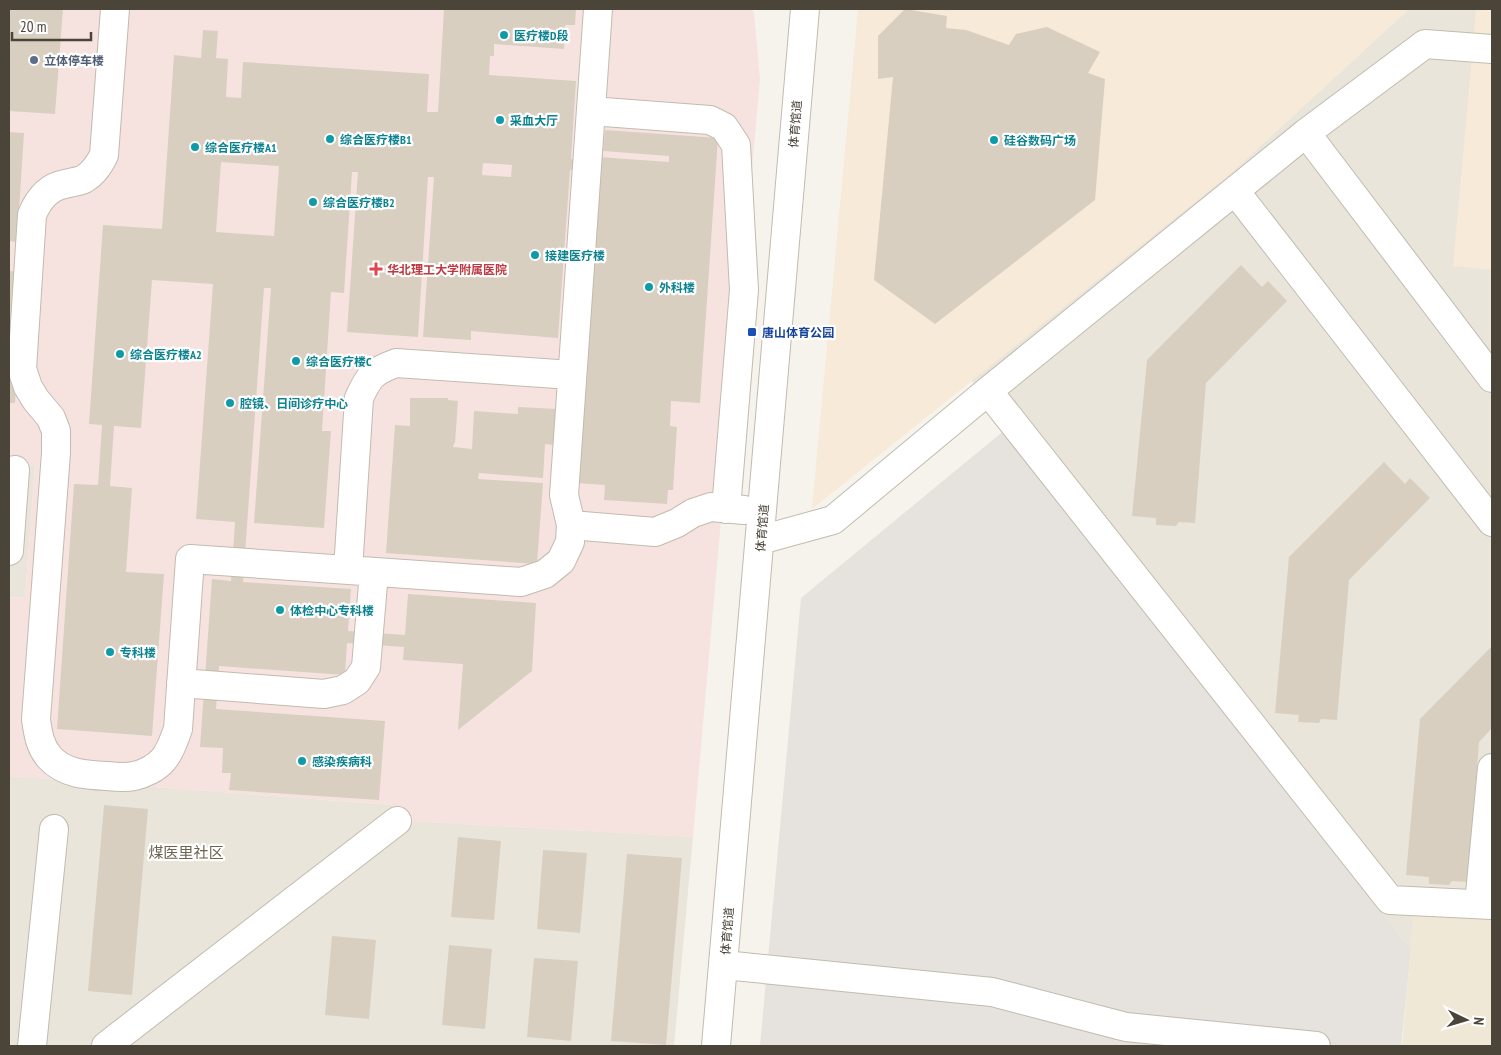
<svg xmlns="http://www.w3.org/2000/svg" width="1501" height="1055" font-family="'PT Sans Narrow','Noto Sans SC',sans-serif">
<rect width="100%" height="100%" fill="#f6f3ec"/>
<path fill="#eae5da" d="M1409,9H1471L1492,11V915L1414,911L1411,950L1006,429L971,380L1231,173Z
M9,458L16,459L35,466L25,598L9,597Z
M9,776L392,805L410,821L693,837L674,1046H9Z"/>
<path fill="#f7ead8" d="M858,9H1409L1231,173L812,509Z
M1476,10L1492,11V270L1453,266Z"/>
<path fill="#e6e2dd" d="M1006,429L1411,950L1401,1046H760L801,598Z"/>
<path fill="#efe8d6" d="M1414,911L1492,915V1046H1402Z"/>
<path fill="#f6e3e0" d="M9,9H752L754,13L760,79L693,837L410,821L392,805L9,776V597L25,598L35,467L16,459L9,458Z"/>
<path fill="#d8cfc1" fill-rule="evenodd" d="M9,9H63L55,114L9,111Z
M444,9H576L575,25H565L564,49L494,44V56H490L489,75L576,81L571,159L599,161V157L669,162V156L603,151L605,130L718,138L700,403L671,401L670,426L677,427L673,490H668L667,504L604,500L605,485L576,483L598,173L570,170L558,338L471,331V340L423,337L434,177H428L418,337L347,332L358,172H352L344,293L331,292L322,431H331L324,528L254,523L271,288H264L243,582L351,589L348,631L405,635L408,594L536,603L532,671L458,730L463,664L403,660L404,647L347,643L345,675L219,666L216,709L385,721L379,800L229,790L231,773H222L223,748L200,747L212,579L231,581L235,522L196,519L213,284L152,280L141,428L114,426L110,486L132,488L126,572L164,574L152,736L57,729L74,484L98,485L102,425L89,424L103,225L162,229L174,55L201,58L203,30L218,31L216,58L228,59L226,97L241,98L243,62L429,74L427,112H438ZM221,162L279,166L274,236L216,232ZM483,163L512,165L511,177L482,175Z
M905,9L947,16L946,28L966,30L1009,45L1016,34L1047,27L1100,52L1088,73L1105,79L1095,200L935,324L874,280L893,77L878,79V36Z
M9,132L24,133L17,242L9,241Z
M1241,265L1262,287L1268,281L1287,301L1206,383L1195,523L1179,522L1176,526L1156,525V518L1132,516L1147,360Z
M9,271L24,272L15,403H9Z
M410,398H448V400L458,401L455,443H454L453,447L472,449L474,411L518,414V407L557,409L554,445L545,444L543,478L479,473L478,479L543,483L537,564L386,553L395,425L410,426Z
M1384,462L1405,484L1410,478L1430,498L1349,580L1337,720L1321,719L1319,723L1298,722L1299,715L1275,713L1289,557Z
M1492,646V728L1479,742L1468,882L1452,881L1449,885L1429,884V877L1406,875L1420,719Z
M104,805L148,809L132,995L88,991Z
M458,837L501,841L494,920L451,917Z
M543,850L587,853L580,933L537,929Z
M627,854L682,858L666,1045L611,1041Z
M332,936L376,940L369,1019L325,1015Z
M449,945L492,949L485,1029L442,1025Z
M534,958L578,961L571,1041L527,1037Z"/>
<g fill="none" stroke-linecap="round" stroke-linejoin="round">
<defs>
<path id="minor" d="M115,9L104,155C99,165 94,173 84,179C78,182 71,182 65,184C48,187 38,200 32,215L22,369L28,387L36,400L51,418L56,431V453L36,719C38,734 40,747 50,758C65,774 86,775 107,776C116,777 125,778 134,776C144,774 156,768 163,760C171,751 174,739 178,729L190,559L521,582L545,574L561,561L570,542L571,525L564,495L598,9
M591,111L710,120L724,127L736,145L744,290L726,509
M1306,133L1492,378
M1235,191L1492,522
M988,391L1390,900L1492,905
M571,525L655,532L677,523L693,513L711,507L744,510
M760,540L833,520L988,391L1306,133L1425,44L1492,49
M9,551L15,470
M348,570L359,398C369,376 372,372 396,363L572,375
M181,683L324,694L343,690L357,681L366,667L374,572
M1479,904L1492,768
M724,965L992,992L1126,1027L1316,1046
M32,1046L54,829
M106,1046L397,821
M716,1046L805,9"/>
</defs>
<use href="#minor" stroke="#c2bbae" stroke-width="30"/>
<use href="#minor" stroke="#fff" stroke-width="28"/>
</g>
<g fill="#0f9aa8" stroke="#fff" stroke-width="2">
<circle cx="504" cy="35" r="5"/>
<circle cx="500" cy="120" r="5"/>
<circle cx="330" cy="139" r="5"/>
<circle cx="994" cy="140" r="5"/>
<circle cx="195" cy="147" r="5"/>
<circle cx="313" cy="202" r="5"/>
<circle cx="535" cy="255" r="5"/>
<circle cx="649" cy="287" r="5"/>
<circle cx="120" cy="354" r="5"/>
<circle cx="296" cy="361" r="5"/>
<circle cx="230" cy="403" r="5"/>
<circle cx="280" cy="610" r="5"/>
<circle cx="110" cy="652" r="5"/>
<circle cx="302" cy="761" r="5"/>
</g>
<circle fill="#5c6f8a" stroke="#fff" stroke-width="2" cx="34" cy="60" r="5"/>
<path fill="#e0444e" stroke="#fff" stroke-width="2" d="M373.5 261.5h5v5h5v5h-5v5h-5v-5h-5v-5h5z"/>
<rect fill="#1a4fb4" stroke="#fff" stroke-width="2" x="747" y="327" width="10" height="10" rx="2.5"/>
<g text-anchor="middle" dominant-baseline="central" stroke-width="4.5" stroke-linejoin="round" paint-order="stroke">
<g font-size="12" font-weight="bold" fill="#0d838f" stroke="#fff" text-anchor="start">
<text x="514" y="35">医疗楼D段</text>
<text x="510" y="120">采血大厅</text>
<text x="340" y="139">综合医疗楼B1</text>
<text x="1004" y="140">硅谷数码广场</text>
<text x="205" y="147">综合医疗楼A1</text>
<text x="323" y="202">综合医疗楼B2</text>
<text x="545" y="255">接建医疗楼</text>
<text x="659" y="287">外科楼</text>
<text x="130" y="354">综合医疗楼A2</text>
<text x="306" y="361">综合医疗楼C</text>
<text x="240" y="403">腔镜、日间诊疗中心</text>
<text x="290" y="610">体检中心专科楼</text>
<text x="120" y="652">专科楼</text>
<text x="312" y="761">感染疾病科</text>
</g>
<g font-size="12" font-weight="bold" fill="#4e5e75" stroke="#fff" text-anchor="start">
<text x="44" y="60">立体停车楼</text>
</g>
<g font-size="12" fill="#4b4439" stroke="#fff">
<text transform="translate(795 124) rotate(-85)">体育馆道</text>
<text transform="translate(762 528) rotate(-85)">体育馆道</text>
<text transform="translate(727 931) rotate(-85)">体育馆道</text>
</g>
<g font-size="12" font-weight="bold" fill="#be3a42" stroke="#fff" text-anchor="start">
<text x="387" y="269">华北理工大学附属医院</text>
</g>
<g font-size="12" font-weight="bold" fill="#164399" stroke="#fff" text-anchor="start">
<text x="762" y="332">唐山体育公园</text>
</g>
<g font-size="15" fill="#6e6250" stroke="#fff">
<text x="186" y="852">煤医里社区</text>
</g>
</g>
<rect width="1501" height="1055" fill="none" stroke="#4b4439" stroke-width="20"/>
<g transform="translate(1466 1020) rotate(95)" stroke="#ffffff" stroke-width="4" paint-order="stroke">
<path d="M0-4L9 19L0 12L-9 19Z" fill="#4b4439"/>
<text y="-8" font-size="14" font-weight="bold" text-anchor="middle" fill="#4b4439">N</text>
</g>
<path d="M12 32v8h79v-8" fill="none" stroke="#4b4439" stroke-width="2.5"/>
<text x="20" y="32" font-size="15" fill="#4b4439" stroke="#ffffff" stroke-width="4" paint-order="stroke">20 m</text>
</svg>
